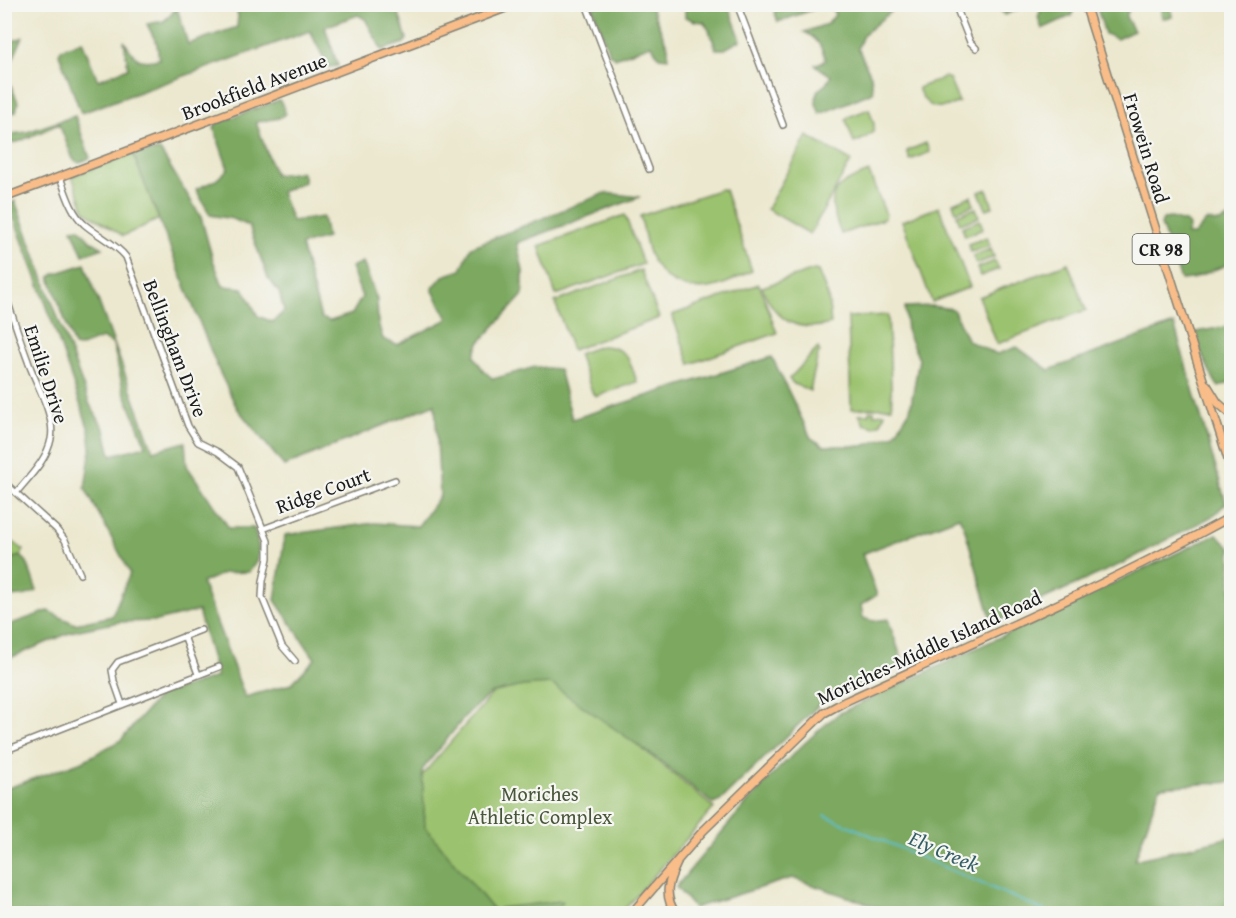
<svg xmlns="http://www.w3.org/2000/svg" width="1236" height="918" font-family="'Gentium Book Plus',serif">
<rect width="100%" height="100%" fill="#f6f6f2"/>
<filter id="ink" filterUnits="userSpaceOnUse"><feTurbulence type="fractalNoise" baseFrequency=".0167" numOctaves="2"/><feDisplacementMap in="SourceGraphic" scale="12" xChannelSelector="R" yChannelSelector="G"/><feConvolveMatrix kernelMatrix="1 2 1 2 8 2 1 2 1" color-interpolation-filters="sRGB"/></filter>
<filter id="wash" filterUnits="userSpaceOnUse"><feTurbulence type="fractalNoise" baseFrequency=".008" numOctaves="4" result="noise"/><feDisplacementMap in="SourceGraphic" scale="24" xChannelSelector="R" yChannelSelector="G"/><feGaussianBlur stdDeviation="1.35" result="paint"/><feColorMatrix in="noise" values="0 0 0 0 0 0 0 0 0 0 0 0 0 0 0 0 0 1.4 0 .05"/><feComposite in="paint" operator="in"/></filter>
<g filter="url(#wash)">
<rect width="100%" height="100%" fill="#ece8cf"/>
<path fill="#9bc26e" stroke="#5c6f45" stroke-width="1.5" d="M945,77L949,79L959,102C939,111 926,110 918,88Z
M869,109L874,124L873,132L863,139L854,143L846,120L848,117Z
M807,136L851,161L810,234L767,209Z
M926,143L930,152L910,160L907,151Z
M133,154L159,219L123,236L85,211L72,176Z
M869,172L886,215L884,219L841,234C826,194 829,187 869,172Z
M721,189L725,190L752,271C743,274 735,280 726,283C695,296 662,286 649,253C645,241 644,228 640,216Z
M987,189L993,207L986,209L979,192Z
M971,196L974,205L956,212L953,203Z
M939,207L970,287L932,302L902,221Z
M976,208L979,217L960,224L957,215Z
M625,215L643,264L556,295L539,246Z
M980,220L983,229L965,236L962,227Z
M987,237L990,246L971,252L968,244Z
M991,249L994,257L976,264L973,256Z
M995,261L999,269L980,276L977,268Z
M1068,263L1086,310L997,344L979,297Z
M641,270L659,318L572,350L555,302Z
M814,270L818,271L828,296L831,324C796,333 775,320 762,287Z
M759,284L777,333L690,364L672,315Z
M888,315L892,407L851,409L848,317Z
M600,346C627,346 630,360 637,382L597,396L593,394L578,354Z
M818,348L820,352L818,354L810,391L794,384L789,379Z
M869,411H874V414L885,413L881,423L874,427L864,424L859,414H869Z
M5,536L24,550L21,556L5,560Z
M527,653L714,808L621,913L492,914L394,808Z"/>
<path fill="#7ca861" stroke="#4c623e" stroke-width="1.5" d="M692,4L728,5L741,40L725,49H716L709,30L704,22L695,21L685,17V8Z
M772,4H826V5L778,22Z
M234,5H396L407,39L404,43L382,50L365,19L358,15L325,27L338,66L328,67L310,31L81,113L59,54L61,49L82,41L98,80L128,68L124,41C136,59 137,64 159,59L157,44L147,24L164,21L177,8L188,44L237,27L238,15Z
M595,5H650L668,47V58L659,57L651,45L615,58L609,53L593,8Z
M831,5L895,4V8L863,35L858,48L871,76L873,92L820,114L816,104L817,91L826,84L831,76L815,65L826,60C821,46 818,38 804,32L827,24L835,15Z
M998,5H1072L1074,10L1071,16L1042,29L1038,17L1042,7L1027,5L1005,15L998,8Z
M1096,5H1137L1129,9L1126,17L1134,31L1117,39L1105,34Z
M1160,5H1171L1172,17L1162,18Z
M23,37L12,61L5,63V44Z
M5,81H9L18,102L16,112L5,115Z
M279,100L283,105L285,114L279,118L256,122L275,175L301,172L304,176V182L281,192L292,221L323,217L327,238L301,245L321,318L330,321L352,314L362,297L351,267L363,262L377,300L378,323L383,339L397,345L448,319L432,289L443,276L461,270L471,247L605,193L640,197L517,243L523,271V295L479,343L474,356L483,370L493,379L535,367L559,369L572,419L772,357L811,438L824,446H863L894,435L910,410L919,359L907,333L905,307L932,306L953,309L968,341L997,354L1017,347L1049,370L1174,324L1226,503L1213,516L1123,563L1006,616L996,624L991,618L964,527L959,517L862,554L877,595L861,605L863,618L873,621L888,619L902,660L900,666L823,701L719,802L713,804L659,760L551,684L523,686L491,693L468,713L422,770L425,827L496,913H5V789L85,760L121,740L160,695L217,677L198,611L156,621L119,622L74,631L5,660V626L48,611L75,624L112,616L130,573L85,488L91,448L89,430L45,301L9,205L15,201L90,405L105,430L111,455L146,446L123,389L113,344L102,338L79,347L74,346L50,278L54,274L85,264L153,451L185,442L187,466L229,528H254C259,547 263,556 249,572L224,573L202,583L245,697L291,684L315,659L275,600L285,535L374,523L418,526L440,496L435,404L284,466L237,408L218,369L133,154L160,150L201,217L213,260L223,286L243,288L258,316L273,322L284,311L279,292L268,278L249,226L233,219L210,215L196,189L216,180L228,169L214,128L217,123Z
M75,116L90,158L79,163L73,159L59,124L18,142L5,144V135L27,132Z
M1231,217V263L1192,279L1181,280L1161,225L1163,219L1171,218L1188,223L1189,228L1186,235H1194L1206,221L1220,222Z
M79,228L91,241L103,248L83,255L72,229Z
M1231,326V382L1219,387C1213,382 1198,345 1193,334L1201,331Z
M1217,534L1231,549V782L1160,787L1135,860L1231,837V908L1226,913H895L792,878L694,908L676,887C726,827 777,763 838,714Z
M21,556L27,562L37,591L24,596L5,597V560Z
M561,901L563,902L553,913H504L499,909L501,908Z"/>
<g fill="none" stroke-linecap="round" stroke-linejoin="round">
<path stroke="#59c3d5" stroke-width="1.5" d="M824,815L1052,914"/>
</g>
</g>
<g filter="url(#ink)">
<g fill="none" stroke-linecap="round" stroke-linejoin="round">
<defs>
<path id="minor" d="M586,4L649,169
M737,4L783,125
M955,4L970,42L976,48
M60,177C66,193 71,212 84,224C98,236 115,243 126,257L188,426L198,442L218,452L238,467L268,541V558L263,581L262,597L282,646L295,661
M4,291C12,314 19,337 28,361C35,383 56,416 51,439C47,460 29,477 16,493
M4,482L56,529L65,540L80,574
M263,529L395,480
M184,636L198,674
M122,704L114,681L112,670L118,662L201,630
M4,751L219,667"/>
<path id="major" d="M1085,4L1232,472
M4,198L516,4
M1207,385L1218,403L1232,415
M631,914L703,831L824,713L844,702C974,642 1106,586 1232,516
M676,914C663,895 668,882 677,863"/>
</defs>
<use href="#minor" stroke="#848276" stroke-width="8"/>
<use href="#major" stroke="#848276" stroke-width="10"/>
<use href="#minor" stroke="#fff" stroke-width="5"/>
<use href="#major" stroke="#f8bd89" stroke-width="7"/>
</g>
</g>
<g text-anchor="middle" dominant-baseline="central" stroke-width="4.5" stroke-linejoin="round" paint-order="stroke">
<rect fill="#f6f6f2" stroke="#5d5d5c" stroke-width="1.5" x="1132.5" y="234" width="57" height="30" rx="4.5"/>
<g font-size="18" font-weight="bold" fill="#1c1c1c">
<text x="1161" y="249">CR 98</text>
</g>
<g font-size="20" fill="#1c1c1c" stroke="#f6f6f2">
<text transform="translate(254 86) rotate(-21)">Brookfield Avenue</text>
<text transform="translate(1147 148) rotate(73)">Frowein Road</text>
<text transform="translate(176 348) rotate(69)">Bellingham Drive</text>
<text transform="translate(47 374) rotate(72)">Emilie Drive</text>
<text transform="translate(323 490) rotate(-20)">Ridge Court</text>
<text transform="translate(929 647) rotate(-25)">Moriches-Middle Island Road</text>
</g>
<g font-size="20" fill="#485639" stroke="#f6f6f2">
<text x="540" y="793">Moriches<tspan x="540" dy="23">Athletic Complex</tspan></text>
</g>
<g font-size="21" font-style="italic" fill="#345f66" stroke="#f6f6f2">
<text transform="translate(944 851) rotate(23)">Ely Creek</text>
</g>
</g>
<rect width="1236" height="918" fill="none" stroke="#f6f6f2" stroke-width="24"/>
</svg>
